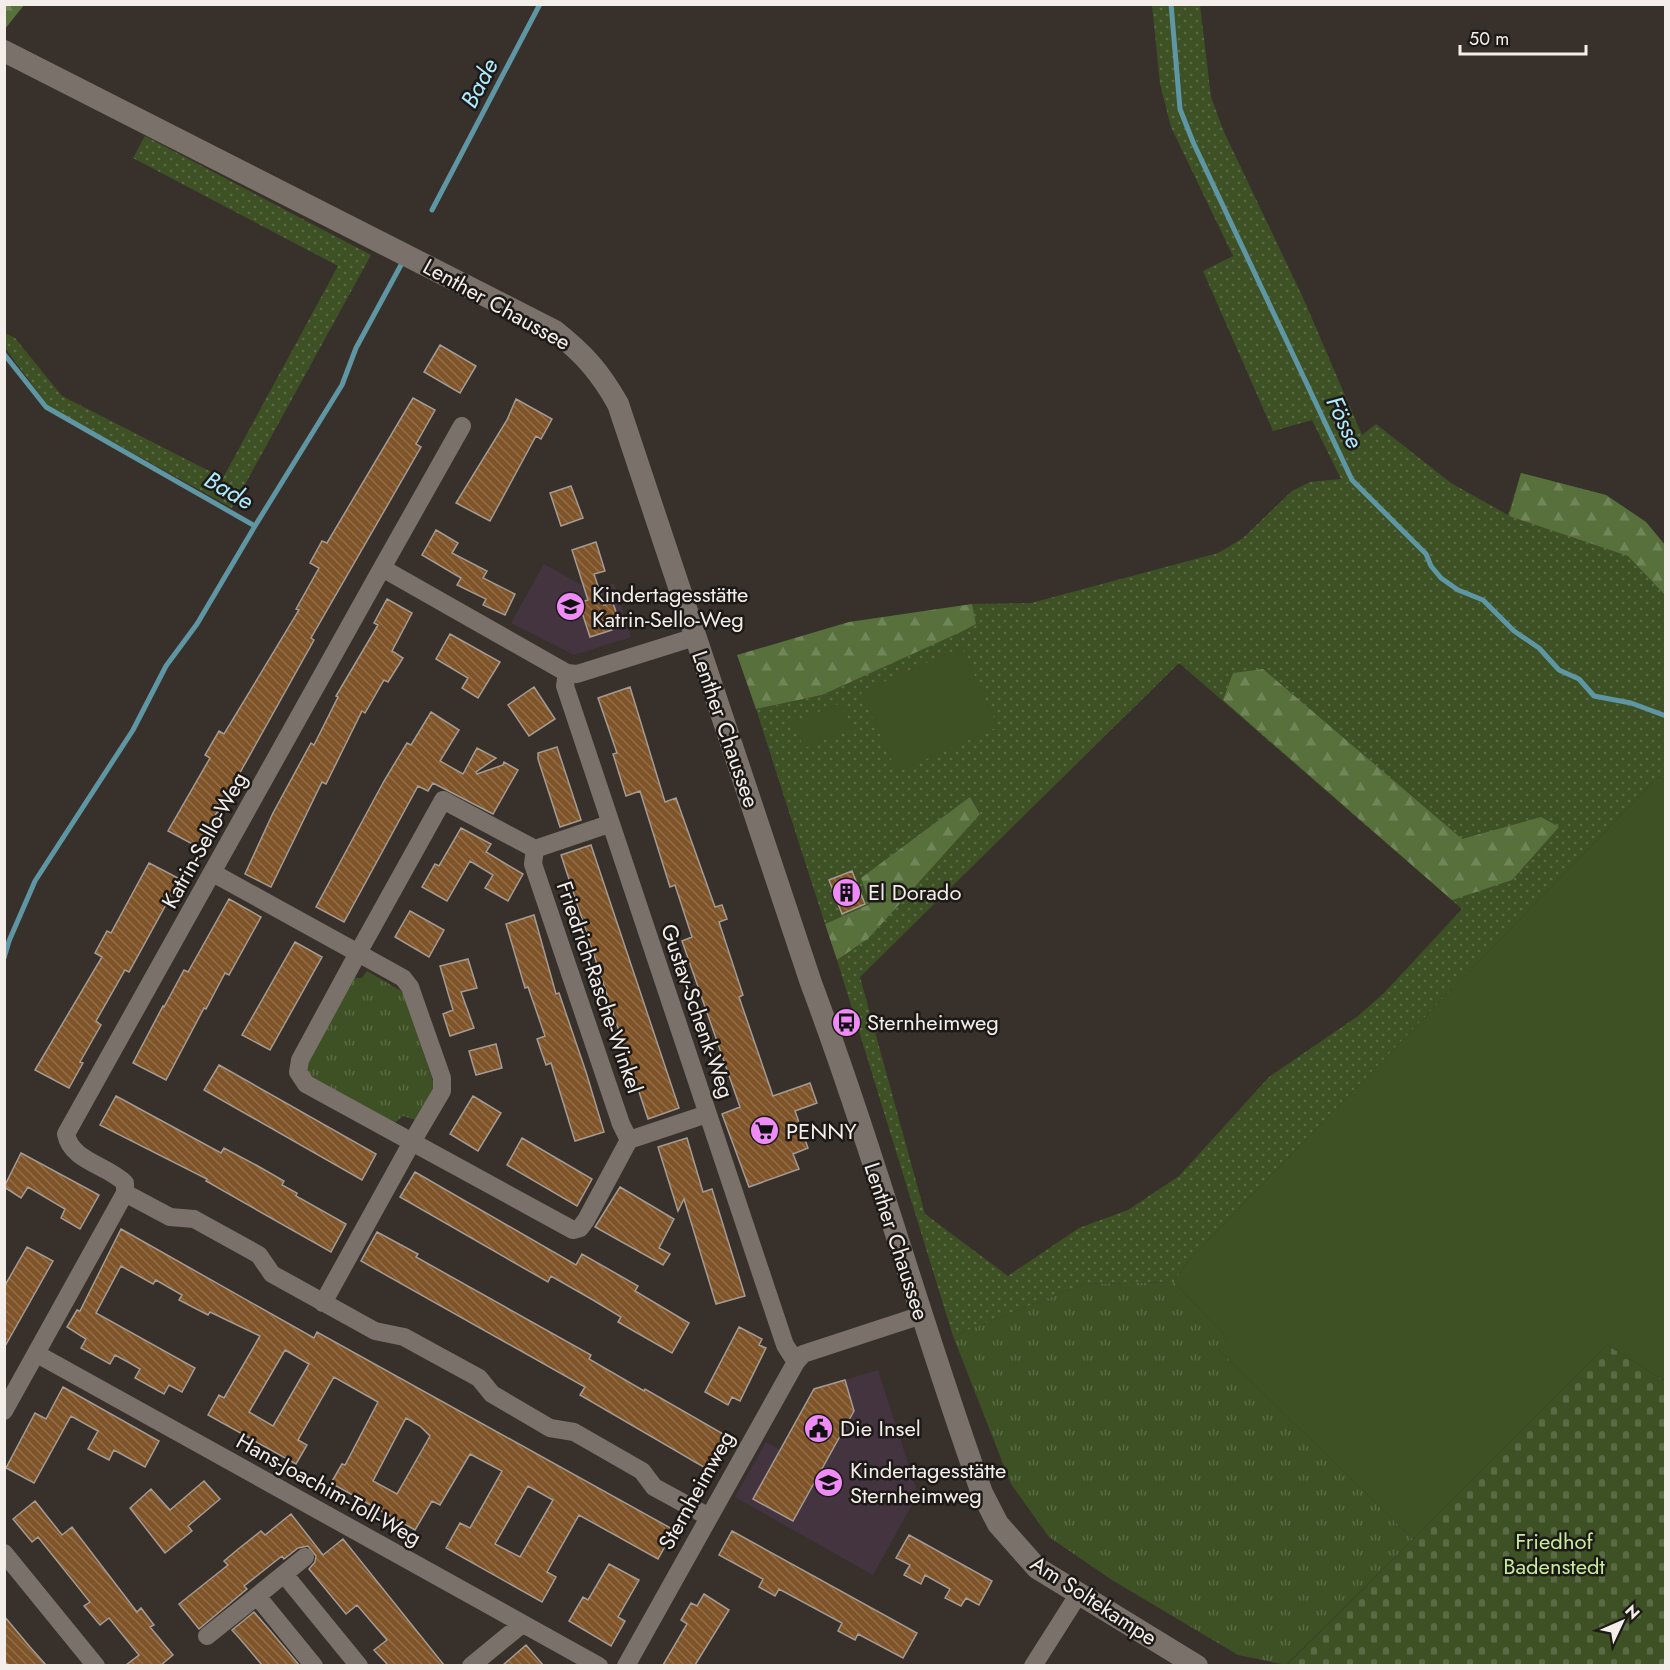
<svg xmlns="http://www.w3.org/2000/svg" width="1670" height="1670" font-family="Jost,sans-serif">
<defs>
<pattern id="grass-dots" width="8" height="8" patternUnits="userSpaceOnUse" patternTransform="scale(1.5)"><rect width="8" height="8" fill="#3d5125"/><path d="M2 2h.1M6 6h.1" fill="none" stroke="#5a6a45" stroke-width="1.8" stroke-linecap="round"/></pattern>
<pattern id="forest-firs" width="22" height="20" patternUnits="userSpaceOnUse" patternTransform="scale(1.5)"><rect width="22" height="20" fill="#57703c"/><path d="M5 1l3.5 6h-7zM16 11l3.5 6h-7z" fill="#708558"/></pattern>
<pattern id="cemetery-stones" width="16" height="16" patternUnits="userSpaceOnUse" patternTransform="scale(1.5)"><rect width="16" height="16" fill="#3d5125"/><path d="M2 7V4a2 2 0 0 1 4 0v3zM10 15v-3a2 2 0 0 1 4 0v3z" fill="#5a6a45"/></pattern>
<pattern id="park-tufts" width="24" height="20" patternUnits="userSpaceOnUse" patternTransform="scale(1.5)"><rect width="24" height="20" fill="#3d5125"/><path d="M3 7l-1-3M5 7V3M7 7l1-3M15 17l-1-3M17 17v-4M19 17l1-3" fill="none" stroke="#5a6a45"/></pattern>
<pattern id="building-back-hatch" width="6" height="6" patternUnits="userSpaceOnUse" patternTransform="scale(1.5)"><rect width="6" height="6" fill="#7f5429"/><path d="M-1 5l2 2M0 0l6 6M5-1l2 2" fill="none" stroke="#926d48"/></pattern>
</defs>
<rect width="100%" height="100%" fill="#38312b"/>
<path fill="#443440" d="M544,564L592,591L614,583L631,637L574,655L511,623Z
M878,1370L918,1494L873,1575L735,1497L766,1442L820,1472L854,1411L845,1380Z"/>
<path fill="url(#grass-dots)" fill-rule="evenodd" d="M1152,5H1200L1211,97L1224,132L1304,300L1362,435L1376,424L1451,483L1508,515L1521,473L1606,495L1646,522L1665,545V780L1658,777L1188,1261L1174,1282L1084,1284L953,1336L837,960L869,938L980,813L970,797L871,904L825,924L756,709L822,695L975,624L972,604L1031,603L1218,553L1243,538L1292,491L1310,482L1341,479L1312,420L1273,431L1203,271L1233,256L1171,127L1160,84ZM1179,663L1462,909L1384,993L1358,1016L1269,1077L1179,1176L1128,1210L1079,1228L1008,1276L925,1214L860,977Z
M145,136L371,255L232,508L48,406L5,348V333L15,338L62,396L223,478L338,266L133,158Z"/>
<path fill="url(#forest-firs)" d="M5,4L24,5L5,29L4,5Z
M1521,473L1606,495L1646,522L1665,545V595L1628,556L1509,516Z
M972,604L976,624L963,631L822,695L756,709L737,655L849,622Z
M1263,669L1462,839L1541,817L1559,827L1512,880L1452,900L1223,700L1233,673Z
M970,797L980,814L869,938L837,960L825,924L870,904L861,878Z"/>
<path fill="url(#cemetery-stones)" d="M1607,1345L1665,1381V1665L1286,1666Z"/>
<path fill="url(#park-tufts)" d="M367,971L403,992L435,1087L416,1120L403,1116L391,1126L311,1082L305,1069L354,978H362Z
M1174,1282L1229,1340L1219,1350L1413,1539L1286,1665L1238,1655L1112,1580L1049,1537L1011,1484L953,1336L1084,1284Z"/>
<path fill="#3d5125" d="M962,647L998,727L897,772L861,692Z
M841,703L852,729L804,748L793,722Z
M1658,777L1666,780L1665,1381L1607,1345L1413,1539L1219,1350L1228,1339L1174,1282L1188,1261Z"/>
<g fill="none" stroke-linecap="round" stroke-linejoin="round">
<path stroke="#5f96a3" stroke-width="5" d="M1171,4L1180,109L1193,142L1352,480L1426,554L1431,566L1441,578L1458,590L1483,600L1514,631L1539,648L1559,670L1579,679L1594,696L1631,703L1666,716
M432,210L540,4
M4,354L46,407L255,526L342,385L356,348L401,265
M4,958L9,941L35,881L133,730L166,666L197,624L255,526"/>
</g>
<path fill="url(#building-back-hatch)" stroke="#a49b94" stroke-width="1.5" fill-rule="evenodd" d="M440,345L476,366L460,393L424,372Z
M413,398L435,410L416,444L421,447L311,638L314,640L232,787L234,789L219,814L217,812L198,847L168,831L210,758L205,755L219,731L224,734L299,610L296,609L319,568L310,563L322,541L327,543Z
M516,399L552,419L541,439L536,436L490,521L456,503L507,420Z
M571,486L583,518L561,526L550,493Z
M436,530L458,543L452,553L487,571L483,578L515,594L505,615L483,605L486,599L457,585L461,578L422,555Z
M596,542L605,571L594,574L604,605L613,603L618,618L609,621L612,630L590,637L579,603L588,600L572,550Z
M387,599L412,613L392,651L403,658L388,682L384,680L365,713L362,711L326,784L322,782L271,887L245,874L273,813L311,743L314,745L338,697L336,696L378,625L374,623Z
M450,634L500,662L478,698L462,688L468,678L436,659Z
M534,687L555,719L529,736L508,705Z
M630,687L665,802L676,798L715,907L722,905L727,919L719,922L743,995L739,997L773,1096L810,1083L817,1103L795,1111L808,1148L793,1154L799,1169L749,1187L722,1114L740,1107L682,941L692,937L675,885L670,887L640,791L626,796L613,754L617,753L598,698Z
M431,712L459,730L440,761L463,774L477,748L496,758L476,772L477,774L503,765L504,762L518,770L493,814L433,783L428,791L418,786L344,922L316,907L384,781L407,743L411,745Z
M557,747L581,820L560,827L538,759V753Z
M461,828L491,844L486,852L523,874L508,901L485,888L493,875L470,861L447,901L422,887L435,864L439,866Z
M591,845L679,1108L648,1119L561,855Z
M149,863L180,879L129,972L125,970L96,1021L101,1025L80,1062L83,1063L69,1088L35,1070L102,957L95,953L107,931L111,933Z
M852,871L865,904L842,914L829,880Z
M229,899L261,917L229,975L225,973L206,1009L204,1008L166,1080L133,1063L163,1006L164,1007L184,970L188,972Z
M410,911L444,930L429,957L395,937Z
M534,915L556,994L559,993L586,1072L604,1132L575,1141L551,1063L546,1065L537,1039L545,1036L528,987L525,988L506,924Z
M295,942L322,957L270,1050L242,1035Z
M468,959L477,988L461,992L474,1028L450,1036L443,1014L453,1010L440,966Z
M496,1044L502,1068L476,1075L469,1051Z
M219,1065L376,1154L362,1180L204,1090Z
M116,1096L221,1153L224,1148L256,1165L284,1181L282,1185L297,1193L296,1196L346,1224L331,1252L206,1181L207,1179L100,1125Z
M473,1096L501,1113L478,1151L450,1134Z
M522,1138L592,1179L577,1206L507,1165Z
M687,1138L703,1192L712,1189L745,1296L716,1304L684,1199L678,1211L658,1147Z
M21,1153L99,1195L80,1229L61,1218L65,1209L28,1187L21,1198L4,1187Z
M415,1172L576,1265L582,1254L638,1286L635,1291L689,1323L672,1353L618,1322L621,1317L593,1300L551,1276L548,1282L400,1197Z
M620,1187L674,1219L659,1248L670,1254L663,1265L595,1227Z
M121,1229L314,1338L317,1332L674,1530L658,1559L579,1515L547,1572L556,1577L542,1602L446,1548L460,1523L470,1528L502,1471L470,1454L440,1505L432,1501L415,1530L331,1483L342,1464L345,1465L378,1402L334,1377L298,1440L307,1445L296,1464L208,1415L219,1395L224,1398L260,1336L210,1312L208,1315L179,1300L182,1295L156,1280L153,1284L121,1266L96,1313L195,1368L182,1392L169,1385L164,1394L135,1378L140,1369L128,1362L115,1355L110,1364L81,1348L86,1339L67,1327L77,1310L80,1311ZM285,1350L309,1364L273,1426L249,1412ZM406,1418L420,1426L430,1436L397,1494L373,1481ZM528,1486L553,1500L520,1557L495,1544Z
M377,1232L418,1254L416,1257L591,1355L589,1359L644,1391L645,1389L725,1435L707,1469L580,1395L585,1387L361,1261Z
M27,1247L53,1261L4,1348V1287Z
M739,1327L762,1339L759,1345L766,1348L740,1401L732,1397L728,1405L705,1392Z
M845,1380L854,1411L793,1521L753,1499L814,1389Z
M63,1387L159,1441L145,1467L114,1450L109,1460L88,1449L98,1431L71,1416L34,1483L6,1468L35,1413L46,1419Z
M204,1481L220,1499L188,1526L192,1531L165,1553L130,1508L151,1489L170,1510Z
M35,1501L62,1535L72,1527L137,1612L141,1608L154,1625L150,1627L173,1655L161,1665H126L139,1655L109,1618L100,1625L84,1606L90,1602L38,1537L32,1542L13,1519Z
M291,1514L323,1555L343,1539L444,1665H388L374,1650L387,1640L357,1605L346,1614L309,1569L315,1562L316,1556L308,1546L298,1548L284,1559L282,1556L244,1586L247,1589L199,1629L179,1604L228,1565L224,1561L237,1550L261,1531L265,1535Z
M732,1531L917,1633L903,1658L858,1634L855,1640L838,1631L842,1623L779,1589L775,1596L759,1587L763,1579L719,1555Z
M909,1535L992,1581L979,1605L966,1598L961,1606L945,1598L950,1589L925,1575L921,1584L904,1575L910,1565L896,1558Z
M609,1564L639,1580L618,1617L625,1621L611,1646L569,1621L583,1597L588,1600Z
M704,1594L729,1610L695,1665H663L687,1624L681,1620L691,1603L697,1606Z
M254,1612L273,1634L299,1665H262L241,1640L232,1630Z
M4,1616L30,1647L46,1665H8L4,1661Z
M526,1645L543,1665H503Z"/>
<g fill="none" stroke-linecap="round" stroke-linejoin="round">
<path stroke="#79716a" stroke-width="18" d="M382,568L462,426
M567,673L565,686L785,1345L796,1362
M535,849L533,864L621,1124L629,1140
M213,873L358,953L300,1060L298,1072L306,1084L412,1142L442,1091V1078L410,987L403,978L358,953L443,800L535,849L609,824
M125,1193L170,1217L194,1219L259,1255L272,1274L375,1331L404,1337L479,1378L492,1394L550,1428L574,1432L642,1471L654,1487L709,1517
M323,1303L412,1142L573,1230L580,1228L586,1220L629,1140L707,1114
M37,1354L599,1666
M4,1411L125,1193V1183C107,1165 71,1161 66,1134L382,568L567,673L577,674L695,637
M4,1553L96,1666
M284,1574L305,1557
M207,1636L257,1596
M314,1666L257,1596L284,1574L359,1666
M471,1666L522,1624
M626,1666L796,1362L803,1354L922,1315
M1033,1666L1078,1595"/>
<path stroke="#79716a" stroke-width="22" d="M4,51L555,331C584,354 600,372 618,404L811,983C874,1151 921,1324 982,1493L998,1524L1037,1568L1197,1666"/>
</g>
<defs>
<symbol id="school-disc" viewBox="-11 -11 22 22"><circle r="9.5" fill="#ef8bf7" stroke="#1d1917"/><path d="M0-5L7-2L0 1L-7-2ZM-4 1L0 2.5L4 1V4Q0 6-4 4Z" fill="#111"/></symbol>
<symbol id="building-disc" viewBox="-11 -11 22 22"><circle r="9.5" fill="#ef8bf7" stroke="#1d1917"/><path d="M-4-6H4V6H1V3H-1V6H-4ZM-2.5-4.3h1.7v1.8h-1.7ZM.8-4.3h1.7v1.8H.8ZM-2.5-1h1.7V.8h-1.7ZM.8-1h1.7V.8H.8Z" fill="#111"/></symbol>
<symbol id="bus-disc" viewBox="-11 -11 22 22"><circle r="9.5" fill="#ef8bf7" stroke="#1d1917"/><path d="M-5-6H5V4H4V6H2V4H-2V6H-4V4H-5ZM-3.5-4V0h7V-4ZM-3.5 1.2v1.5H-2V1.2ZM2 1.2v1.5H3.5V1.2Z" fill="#111"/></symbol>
<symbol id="supermarket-disc" viewBox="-11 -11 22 22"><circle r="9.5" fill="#ef8bf7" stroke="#1d1917"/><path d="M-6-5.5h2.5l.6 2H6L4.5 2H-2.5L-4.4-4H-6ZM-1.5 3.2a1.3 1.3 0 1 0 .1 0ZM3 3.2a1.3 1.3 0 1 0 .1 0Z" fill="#111"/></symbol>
<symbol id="civic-disc" viewBox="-11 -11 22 22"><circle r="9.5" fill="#ef8bf7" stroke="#1d1917"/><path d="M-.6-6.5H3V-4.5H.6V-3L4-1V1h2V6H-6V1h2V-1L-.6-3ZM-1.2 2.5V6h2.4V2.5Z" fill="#111"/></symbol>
</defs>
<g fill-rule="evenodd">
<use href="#school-disc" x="554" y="590" width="33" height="33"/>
<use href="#building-disc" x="830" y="876" width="33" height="33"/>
<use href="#bus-disc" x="830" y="1006" width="33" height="33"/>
<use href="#supermarket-disc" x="748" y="1114" width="33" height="33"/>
<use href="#civic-disc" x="802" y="1412" width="33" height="33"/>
<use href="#school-disc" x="812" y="1466" width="33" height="33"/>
</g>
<g text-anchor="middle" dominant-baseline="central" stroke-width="5" stroke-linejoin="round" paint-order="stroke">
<g font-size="22" fill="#f3eeea" stroke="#1d1917">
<text transform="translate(497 304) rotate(29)">Lenther Chaussee</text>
<text transform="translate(726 729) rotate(71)">Lenther Chaussee</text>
<text transform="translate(204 840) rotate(-61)">Katrin-Sello-Weg</text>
<text transform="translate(600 987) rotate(71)">Friedrich-Rasche-Winkel</text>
<text transform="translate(698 1011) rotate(71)">Gustav-Schenk-Weg</text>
<text transform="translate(897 1241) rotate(72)">Lenther Chaussee</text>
<text transform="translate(329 1489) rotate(29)">Hans-Joachim-Toll-Weg</text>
<text transform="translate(696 1490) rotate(-61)">Sternheimweg</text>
<text transform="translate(1094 1600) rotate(33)">Am Soltekampe</text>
</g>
<g font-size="22" fill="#f3eeea" stroke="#1d1917" text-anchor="start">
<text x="592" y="594">Kindertagesstätte<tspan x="592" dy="25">Katrin-Sello-Weg</tspan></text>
<text x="868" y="892">El Dorado</text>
<text x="867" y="1022">Sternheimweg</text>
<text x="786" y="1131">PENNY</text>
<text x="840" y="1428">Die Insel</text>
<text x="850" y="1470">Kindertagesstätte<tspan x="850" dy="25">Sternheimweg</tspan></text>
</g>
<g font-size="22" fill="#c6ec9c" stroke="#1d1917">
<text x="1554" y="1541">Friedhof<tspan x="1554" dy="25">Badenstedt</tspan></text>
</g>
<g font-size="24" font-style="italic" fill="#adeafd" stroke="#1d1917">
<text transform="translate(479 83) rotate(-62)">Bade</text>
<text transform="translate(1345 422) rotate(65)">Fösse</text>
<text transform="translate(229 490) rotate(30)">Bade</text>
</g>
</g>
<rect width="1670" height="1670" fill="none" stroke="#f3eeea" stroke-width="12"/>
<g transform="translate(1622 1622) rotate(46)" stroke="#1d1917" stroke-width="4.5" paint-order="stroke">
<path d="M0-4.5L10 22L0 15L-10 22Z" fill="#f3eeea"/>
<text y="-9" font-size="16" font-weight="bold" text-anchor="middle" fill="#f3eeea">N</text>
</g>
<path d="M1460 45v9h126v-9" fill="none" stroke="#f3eeea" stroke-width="3"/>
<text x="1469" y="45" font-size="18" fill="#f3eeea" stroke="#1d1917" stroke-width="4.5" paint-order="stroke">50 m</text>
</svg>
